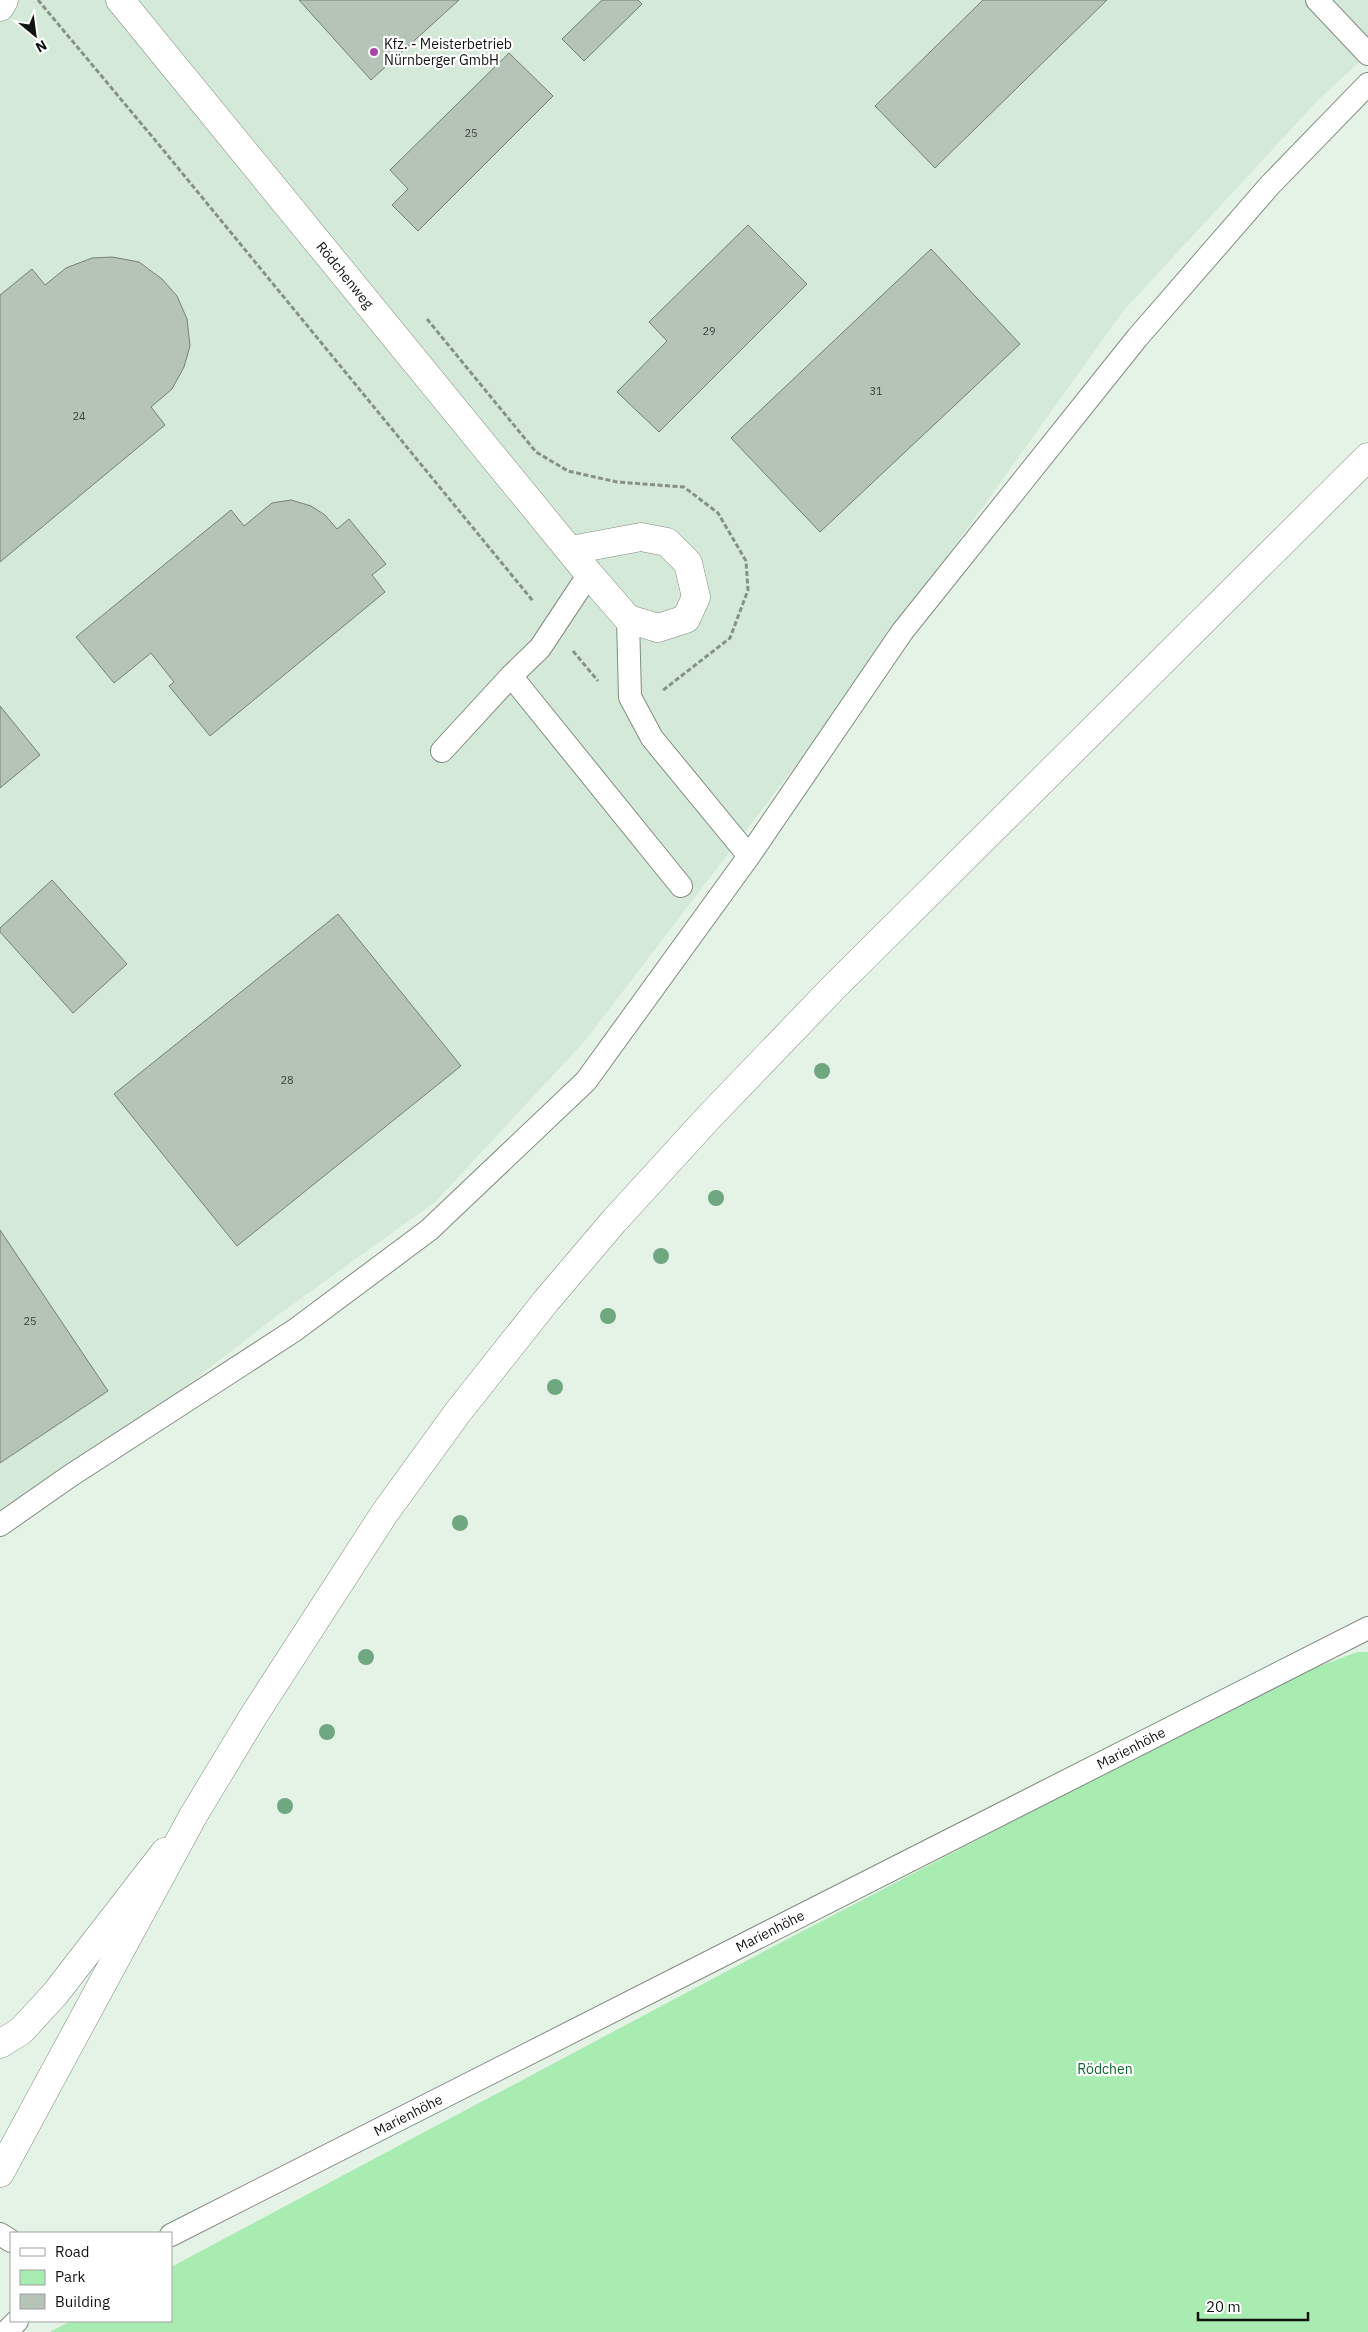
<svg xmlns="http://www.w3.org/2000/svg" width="1368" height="2332" font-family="'IBM Plex Sans',sans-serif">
<rect width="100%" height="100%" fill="#e5f2e6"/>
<path fill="#d5e9d8" d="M0,0H1368V54L1320,98L1124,310L816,739L584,1042L435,1202L278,1315L0,1529Z"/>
<path fill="#a9ecb2" d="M1357,1652H1368V2332H50L71,2321H171V2267L776,1945L1288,1678Z"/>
<path fill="#b6c3b7" stroke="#748176" d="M299,0H459L371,80Z
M602,0H638L642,4L584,61L562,39Z
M983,0H1107L935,168L875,106Z
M509,53L553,96L418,231L392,205L408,189L390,170Z
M748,225L807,284L659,432L617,392L667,341L649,322Z
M931,249L1020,344L820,532L731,438Z
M112,257L139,262L162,279L177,296L187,319L190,346L184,367L172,389L151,407L165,425L0,562V295L32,269L45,285L66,268L92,258Z
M291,500L311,506L325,515L337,529L349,519L386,564L372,575L385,592L210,736L169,686L174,682L151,653L114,683L76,637L231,510L244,526L272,503Z
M0,706L40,755L0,788Z
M52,880L127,964L73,1013L0,932V928Z
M338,914L461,1066L237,1246L114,1094Z
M0,1230L108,1391L0,1463Z"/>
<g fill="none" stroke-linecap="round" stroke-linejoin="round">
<defs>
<path id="lane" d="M1317,0L1368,54
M628,619L630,697L652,738L749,856
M511,676L681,886
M442,751L511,676L540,648L589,574
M0,1525L70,1476L295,1330L429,1230L586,1081L749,856L902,632L1137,338L1270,185L1368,84
M0,2234L11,2241
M171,2235L1368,1628
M6,2332L17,2321"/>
<path id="street" d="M120,0L589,574L628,619L658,628L686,619L696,597L688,563L667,542L641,537L571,550
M0,7L4,0
M0,2044L21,2031L55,1994L165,1852"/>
<path id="primary" d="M0,2173L193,1816L254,1715L384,1514L458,1412L546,1301L614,1221L709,1117L834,987L1368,457"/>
</defs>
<use href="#lane" stroke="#808c81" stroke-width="24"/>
<use href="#street" stroke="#808c81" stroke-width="29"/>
<use href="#primary" stroke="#808c81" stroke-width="29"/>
<path stroke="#889188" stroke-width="3" stroke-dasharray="5 2.5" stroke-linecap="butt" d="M38,0L160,146L533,601
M427,319L536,452L568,471L617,482L684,487L718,513L746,561L748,590L730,638L662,691
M573,651L598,681"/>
<use href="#lane" stroke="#fff" stroke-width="22"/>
<use href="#street" stroke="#fff" stroke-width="28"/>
<use href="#primary" stroke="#fff" stroke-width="28"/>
</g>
<g fill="#6fa780">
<circle cx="822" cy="1071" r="8"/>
<circle cx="716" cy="1198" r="8"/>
<circle cx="661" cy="1256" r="8"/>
<circle cx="608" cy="1316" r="8"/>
<circle cx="555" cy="1387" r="8"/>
<circle cx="460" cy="1523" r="8"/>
<circle cx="366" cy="1657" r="8"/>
<circle cx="327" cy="1732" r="8"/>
<circle cx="285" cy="1806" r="8"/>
</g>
<circle fill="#ab45aa" stroke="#fff" stroke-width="2" cx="374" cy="52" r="5"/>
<g text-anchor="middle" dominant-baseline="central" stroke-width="4.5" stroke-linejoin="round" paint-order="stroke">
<g font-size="11" fill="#3a403a">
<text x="471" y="133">25</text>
<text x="709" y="331">29</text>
<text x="876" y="391">31</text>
<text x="79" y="416">24</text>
<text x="287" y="1080">28</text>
<text x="30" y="1321">25</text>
</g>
<g font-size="14" fill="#101410" stroke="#fff" text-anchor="start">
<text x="384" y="44">Kfz. - Meisterbetrieb<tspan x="384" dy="16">Nürnberger GmbH</tspan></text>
</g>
<g font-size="14" fill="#101410" stroke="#fff">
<text transform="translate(345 275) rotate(51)">Rödchenweg</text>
<text transform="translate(1131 1748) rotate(-27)">Marienhöhe</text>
<text transform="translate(770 1931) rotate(-27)">Marienhöhe</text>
<text transform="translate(408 2115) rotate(-27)">Marienhöhe</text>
</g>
<g font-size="14" fill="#0f692c" stroke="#fff">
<text x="1105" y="2069">Rödchen</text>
</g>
</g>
<rect x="10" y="2232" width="162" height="90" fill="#ffffff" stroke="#9fa19f"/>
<rect x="20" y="2248" width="25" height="8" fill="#ffffff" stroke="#9fa19f"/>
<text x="55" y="2257" font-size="15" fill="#101410">Road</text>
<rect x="20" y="2270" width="25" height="15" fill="#a9ecb2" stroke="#9fa19f"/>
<text x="55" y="2282" font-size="15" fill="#101410">Park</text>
<rect x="20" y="2294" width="25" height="15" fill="#b6c3b7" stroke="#9fa19f"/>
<text x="55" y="2307" font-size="15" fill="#101410">Building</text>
<g transform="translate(35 35) rotate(151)" stroke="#ffffff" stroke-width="4" paint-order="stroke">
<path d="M0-4L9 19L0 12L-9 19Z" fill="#101410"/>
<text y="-8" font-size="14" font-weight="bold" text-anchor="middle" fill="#101410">N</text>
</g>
<path d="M1198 2312v8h110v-8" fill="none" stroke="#101410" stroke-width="2.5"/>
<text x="1206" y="2312" font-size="15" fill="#101410" stroke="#ffffff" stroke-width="4" paint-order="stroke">20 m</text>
</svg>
